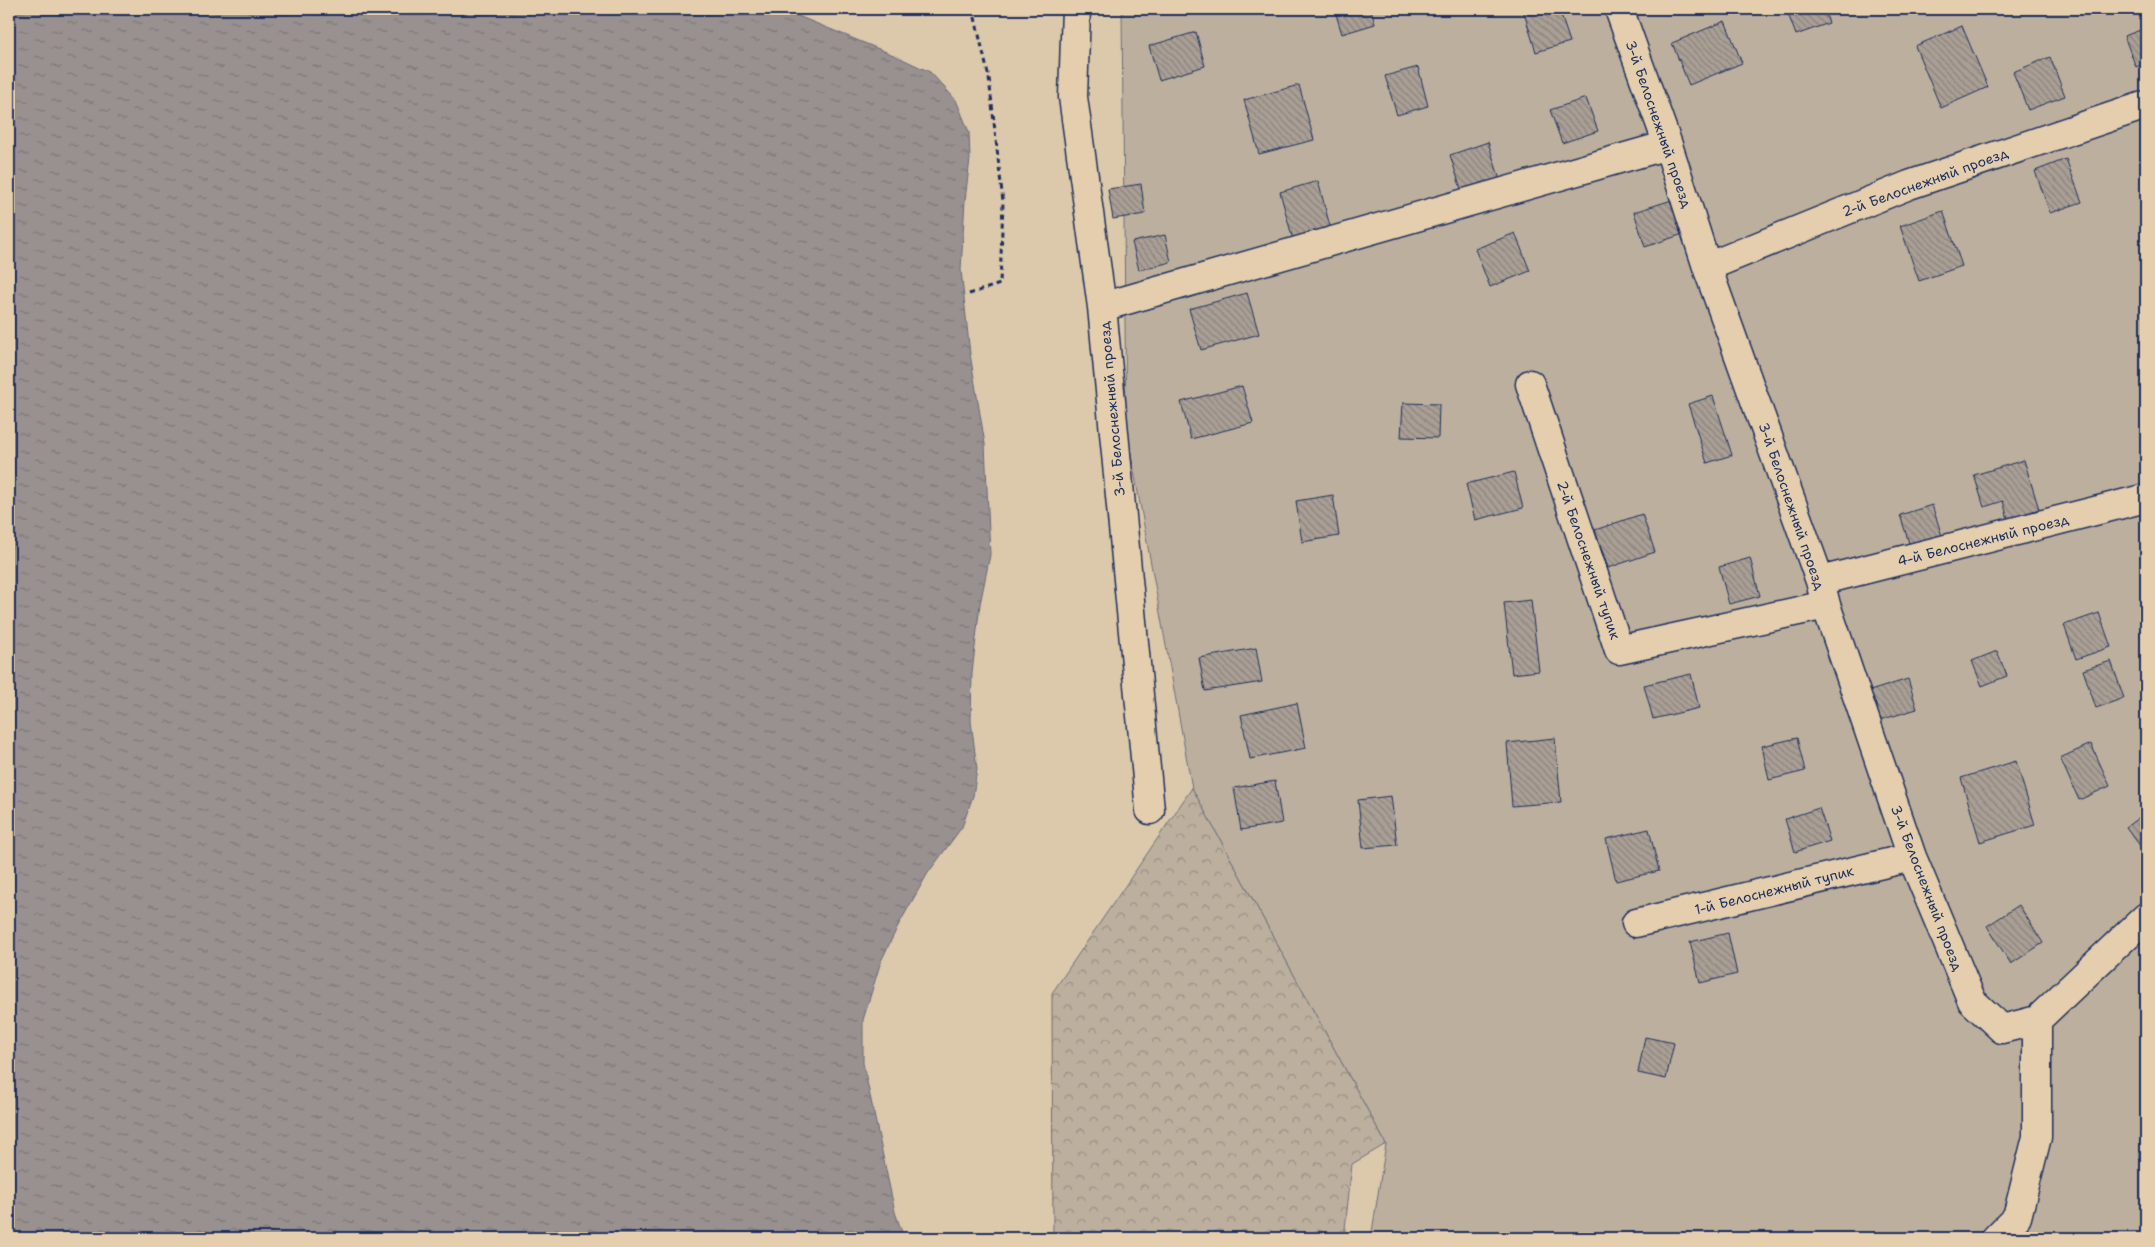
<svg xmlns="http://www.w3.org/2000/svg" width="2155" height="1247" font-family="'Shantell Sans',sans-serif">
<defs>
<pattern id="forest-crowns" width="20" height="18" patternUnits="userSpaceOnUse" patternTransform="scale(1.25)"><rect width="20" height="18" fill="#bcaf9d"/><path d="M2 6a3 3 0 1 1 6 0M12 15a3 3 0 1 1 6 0" fill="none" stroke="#988f83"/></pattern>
<pattern id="water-ripples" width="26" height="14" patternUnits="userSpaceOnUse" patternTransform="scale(1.25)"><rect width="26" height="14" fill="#98918f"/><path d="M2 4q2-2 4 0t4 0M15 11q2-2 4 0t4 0" fill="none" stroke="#7b7778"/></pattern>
<pattern id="building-back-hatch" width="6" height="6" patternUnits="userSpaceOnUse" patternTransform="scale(1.25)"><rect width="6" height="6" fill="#aa9f95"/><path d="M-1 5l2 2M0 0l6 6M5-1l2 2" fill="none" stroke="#8a827d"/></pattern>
</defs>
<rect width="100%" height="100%" fill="#dcc8aa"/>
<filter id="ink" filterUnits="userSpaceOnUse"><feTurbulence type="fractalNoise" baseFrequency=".02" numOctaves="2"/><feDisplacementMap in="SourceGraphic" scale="10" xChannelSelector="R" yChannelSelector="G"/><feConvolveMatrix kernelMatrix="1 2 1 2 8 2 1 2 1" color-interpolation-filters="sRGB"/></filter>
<g filter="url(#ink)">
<path fill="#bcaf9d" stroke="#6c6f7e" d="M1122,9H2146V1238H1371L1386,1144L1192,788L1126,427Z"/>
<path fill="url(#forest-crowns)" stroke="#6c6f7e" d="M1192,788L1386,1144L1352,1164L1344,1238H1053L1052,993Z"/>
<path fill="url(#water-ripples)" stroke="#666a7b" d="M9,9H781L896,56L930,72L956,100L969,132L970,159L965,200L961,270L970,354L985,444L990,555L980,604L972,673L971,721L977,769L973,796L962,827L928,873L899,924L881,961L863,1020V1063L895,1212L904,1238H9Z"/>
<path fill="url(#building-back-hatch)" stroke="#1b2f5e" d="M1343,9H1371L1375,24L1342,34L1335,11Z
M1539,9H1559L1570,42L1536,52L1524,13Z
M1793,9H1824L1829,23L1796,35L1787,11Z
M1725,21L1742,63L1689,85L1672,43Z
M1962,26L1988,87L1941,108L1915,46Z
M2146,28V63L2136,67L2124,36Z
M1196,32L1205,66L1159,80L1149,46Z
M2050,57L2065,96L2028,110L2013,72Z
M1418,67L1428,106L1397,115L1385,76Z
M1299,85L1314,140L1259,154L1244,100Z
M1586,98L1598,131L1562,143L1550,110Z
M1488,142L1500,180L1462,192L1450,155Z
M2066,159L2082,202L2050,213L2035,171Z
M1318,181L1331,230L1293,240L1280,192Z
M1141,184L1145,214L1113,219L1108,189Z
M1672,200L1683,234L1645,247L1634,212Z
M1943,211L1962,266L1919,281L1900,226Z
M1515,233L1530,271L1490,287L1475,249Z
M1165,235L1171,262L1139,270L1132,242Z
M1247,293L1259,334L1201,350L1189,309Z
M1242,386L1253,423L1191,439L1181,402Z
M1713,396L1732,455L1707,463L1688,404Z
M1403,403L1439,404L1438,438L1401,437Z
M2024,460L2039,509L2008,519L2003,501L1984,507L1974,475Z
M1514,472L1523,508L1475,520L1466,484Z
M1333,495L1339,536L1302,542L1296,501Z
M1932,505L1943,539L1911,549L1900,515Z
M1642,514L1655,552L1608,568L1595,530Z
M1750,558L1760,596L1729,604L1719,567Z
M1531,600L1539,671L1512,674L1504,603Z
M2099,613L2111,647L2076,659L2064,625Z
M1256,648L1262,682L1205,691L1199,658Z
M1997,651L2007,676L1982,686L1972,661Z
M2111,661L2124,698L2096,708L2083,670Z
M1691,674L1699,708L1653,719L1644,685Z
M1908,679L1917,709L1880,720L1870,691Z
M1297,703L1306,748L1250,759L1241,715Z
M1555,738L1561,802L1512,806L1507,743Z
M1797,738L1805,771L1769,780L1762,746Z
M2091,744L2110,786L2079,800L2060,758Z
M2016,761L2035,825L1980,842L1961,778Z
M1275,781L1282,823L1241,830L1234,788Z
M1391,796L1397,845L1363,848L1358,800Z
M1819,808L1830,841L1795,852L1785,819Z
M2146,812V849L2144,851L2126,827Z
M1649,829L1659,871L1616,881L1606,839Z
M2019,905L2043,943L2011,964L1987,926Z
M1728,933L1737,974L1700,983L1690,942Z
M1645,1037L1674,1043L1666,1079L1638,1073Z"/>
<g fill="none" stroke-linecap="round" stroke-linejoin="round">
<defs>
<path id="minor" d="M1076,9L1073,97L1102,307L1150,810
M1619,9L1668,145L1707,267L1820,581L1826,605L1912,857L1972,1001L2002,1029L2037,1020L2146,917
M1707,267L1909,185L2146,105
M1102,307L1668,145
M1530,384L1619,650L1826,605
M1820,581L2146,498
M1636,923L1912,857
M1996,1238L2017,1217L2037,1137V1020"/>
</defs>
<use href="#minor" stroke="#1b2f5e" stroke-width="31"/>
<path stroke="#1b2f5e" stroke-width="3" stroke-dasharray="5 4" stroke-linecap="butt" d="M969,294L1000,284L1003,202L989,78L973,9"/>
<use href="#minor" stroke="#e4cead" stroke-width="28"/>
</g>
</g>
<g text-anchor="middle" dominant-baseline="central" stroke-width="4" stroke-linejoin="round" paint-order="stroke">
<g font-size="14" fill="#1b2f5e" stroke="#e4cead">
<text transform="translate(1659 124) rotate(71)">3-й Белоснежный проезд</text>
<text transform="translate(1925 182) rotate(-20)">2-й Белоснежный проезд</text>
<text transform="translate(1112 409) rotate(-95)">3-й Белоснежный проезд</text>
<text transform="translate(1792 506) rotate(71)">3-й Белоснежный проезд</text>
<text transform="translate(1983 540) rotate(-14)">4-й Белоснежный проезд</text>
<text transform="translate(1589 560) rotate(71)">2-й Белоснежный тупик</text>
<text transform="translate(1927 888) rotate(69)">3-й Белоснежный проезд</text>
<text transform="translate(1774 890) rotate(-14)">1-й Белоснежный тупик</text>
</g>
</g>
<rect width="2155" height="1247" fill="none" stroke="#e4cead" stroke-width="30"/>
<rect x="15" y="15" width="2125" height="1217" fill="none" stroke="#1b2f5e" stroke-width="2" filter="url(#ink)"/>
</svg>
